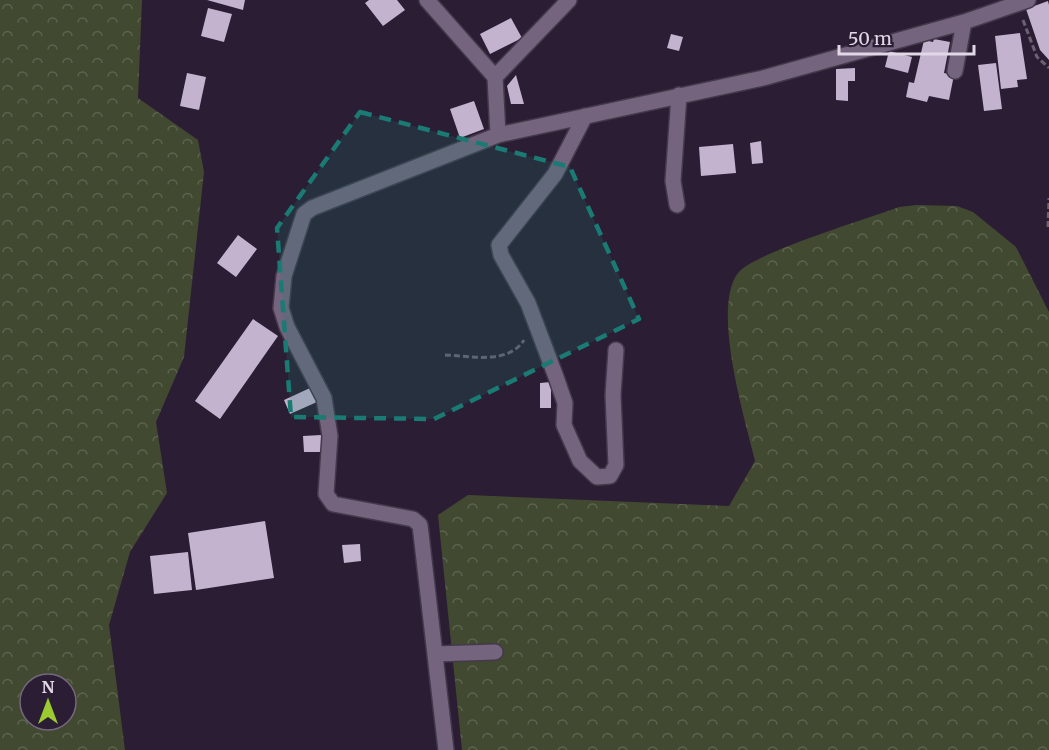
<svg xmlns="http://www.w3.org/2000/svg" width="1049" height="750" font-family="Merriweather,serif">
<defs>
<pattern id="forest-crowns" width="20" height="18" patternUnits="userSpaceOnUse" patternTransform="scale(1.5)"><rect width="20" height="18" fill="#414a30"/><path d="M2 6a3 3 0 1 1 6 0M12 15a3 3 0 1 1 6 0" fill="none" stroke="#5c634e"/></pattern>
</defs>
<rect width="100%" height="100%" fill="#2b1d33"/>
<path fill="url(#forest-crowns)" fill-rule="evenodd" d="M0,0H142L138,98L198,140L204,172L184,357L156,422L167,493L130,552L109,625L125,750H0ZM30,684H66V720H30Z
M917,205L957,206L973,212L1016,247L1049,312V750H462L438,515L468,495L729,506L755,461C745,419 711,308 738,273C753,253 870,218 899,207Z"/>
<path fill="#c4b3cf" d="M207,0H245L243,10Z
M369,0H397L405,10L383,26L365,3Z
M1048,1L1049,5V60L1040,50L1026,9Z
M208,8L232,14L224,42L201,36Z
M511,18L522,38L490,54L480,34Z
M1020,33L1027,79L1017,80L1018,87L1001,89L995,36Z
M671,34L683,37L679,51L667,48Z
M934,39L950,42L944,73L954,75L949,100L929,96L927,102L906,97L909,82L914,83L924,40L933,42Z
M889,51L912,57L908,73L885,67Z
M996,63L1002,109L984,111L978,65Z
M855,68V81H848V101L836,100V69Z
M187,73L206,77L199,110L180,106Z
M516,75L524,104H511L507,86Z
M474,101L484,129L460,138L450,109Z
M761,141L763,163L752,164L750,143Z
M733,144L736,173L701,176L699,147Z
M238,235L257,249L236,277L217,263Z
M253,319L278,336L220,419L195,401Z
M551,382V408H540V383Z
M310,388L317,402L290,414L284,400Z
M321,435L322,452H304L303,436Z
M265,521L274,578L196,590L188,533Z
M360,544L361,561L344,563L342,545Z
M188,552L192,590L154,594L150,556Z"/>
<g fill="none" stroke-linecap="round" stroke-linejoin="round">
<defs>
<path id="minor" d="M427,0L495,77L498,135
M955,71L964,22
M495,77L569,0
M585,116L555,174L499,245L501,255L528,303L556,377L565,403L564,425L580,461L597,477L610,476L616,465L613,395L616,350
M677,205L673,181L679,95
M435,654L495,652
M446,750L420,525L413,519L333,504L326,494L330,436L324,398L287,327L281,308L284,276L304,214L312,208L498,135L763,78L964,22L1028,0"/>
</defs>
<use href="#minor" stroke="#44394b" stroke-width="18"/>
<path stroke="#6d6174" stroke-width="3" stroke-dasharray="6 3" stroke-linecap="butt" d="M1023,20L1037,57L1049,68
M1048,227L1049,198
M445,355C470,356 508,365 524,340"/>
<use href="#minor" stroke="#74647e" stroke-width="15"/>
</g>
<path fill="#1a7b74" fill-opacity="0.2" stroke="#1a7b74" stroke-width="4.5" stroke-dasharray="12 8" stroke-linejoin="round" d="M360,112L570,167L639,319L434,419L291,417L277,228Z"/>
<g transform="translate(48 702)"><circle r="28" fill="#2b1d33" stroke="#74687b" stroke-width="1.5"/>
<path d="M0-4.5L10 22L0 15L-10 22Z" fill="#9cca31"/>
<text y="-9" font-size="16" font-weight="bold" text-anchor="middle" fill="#e1d8e7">N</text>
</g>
<path d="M839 45v9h135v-9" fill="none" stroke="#e1d8e7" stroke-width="3"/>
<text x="848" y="45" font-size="18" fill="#e1d8e7" stroke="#2b1d33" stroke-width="4.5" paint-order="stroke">50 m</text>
</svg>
